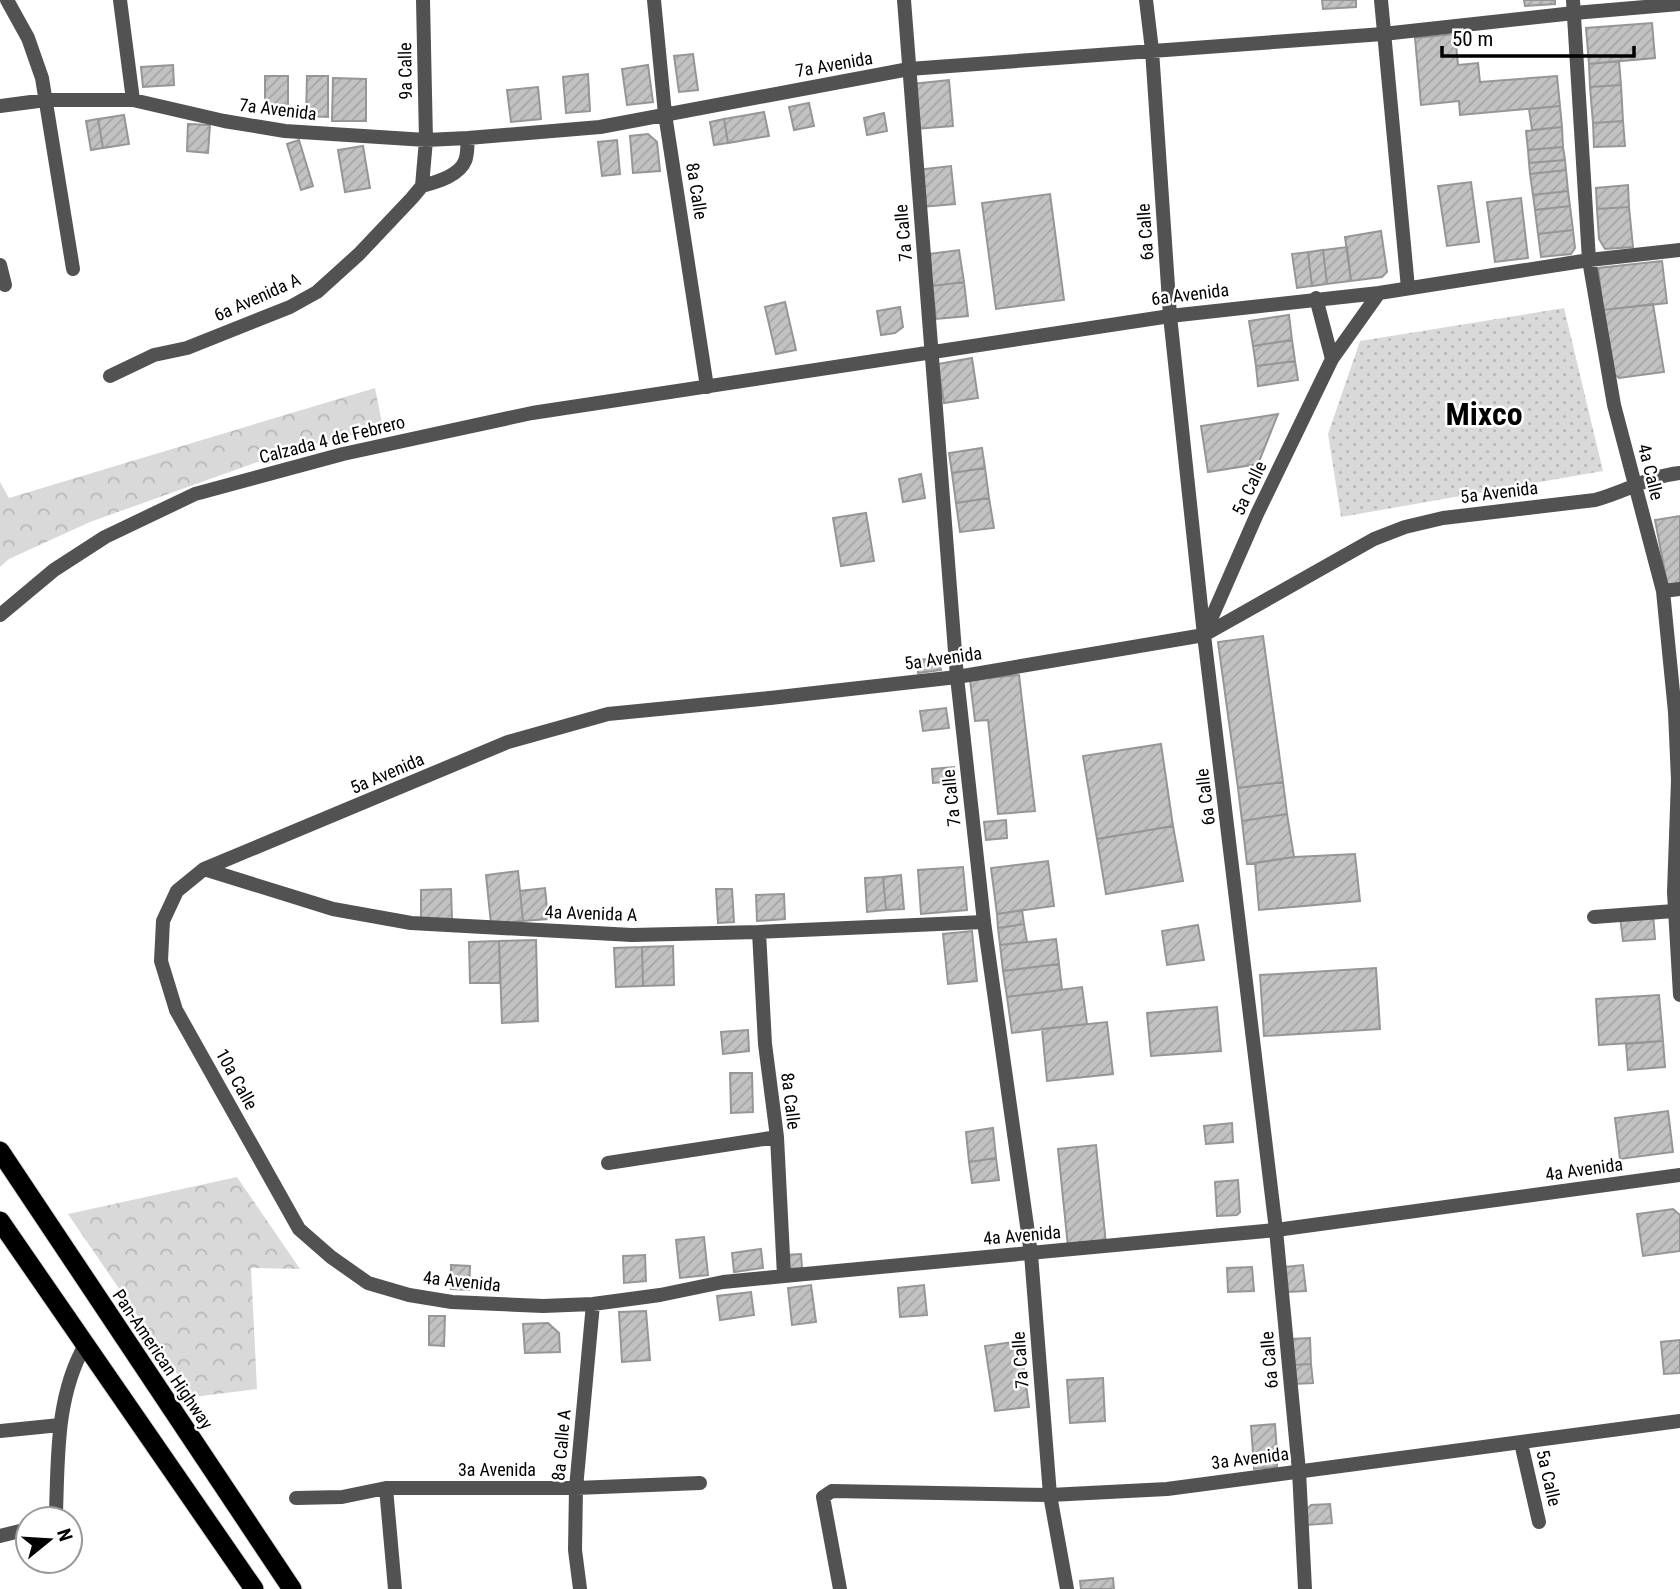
<svg xmlns="http://www.w3.org/2000/svg" width="1680" height="1589" font-family="'Roboto Condensed',sans-serif">
<defs>
<pattern id="forest-crowns" width="20" height="18" patternUnits="userSpaceOnUse" patternTransform="scale(1.75)"><rect width="20" height="18" fill="#d9d9d9"/><path d="M2 6a3 3 0 1 1 6 0M12 15a3 3 0 1 1 6 0" fill="none" stroke="#b8b8b8"/></pattern>
<pattern id="park-dots" width="8" height="8" patternUnits="userSpaceOnUse" patternTransform="scale(1.75)"><rect width="8" height="8" fill="#d9d9d9"/><path d="M2 2h.1M6 6h.1" fill="none" stroke="#b8b8b8" stroke-width="1.8" stroke-linecap="round"/></pattern>
<pattern id="building-hatch" width="6" height="6" patternUnits="userSpaceOnUse" patternTransform="scale(1.75)"><rect width="6" height="6" fill="#c2c2c2"/><path d="M-1 1l2-2M0 6l6-6M5 7l2-2" fill="none" stroke="#a5a5a5"/></pattern>
</defs>
<rect width="100%" height="100%" fill="#fff"/>
<path fill="url(#forest-crowns)" d="M375,388L383,428L291,450L90,522L9,559L0,567V482L9,498Z
M237,1177L300,1269L251,1268L257,1389L193,1397L68,1214Z"/>
<path fill="url(#park-dots)" d="M1564,308L1603,471L1341,517L1328,434L1360,341Z"/>
<path fill="url(#building-hatch)" stroke="#969696" stroke-width="2" d="M1322,0H1356V7L1323,9Z
M1524,0H1555V4L1525,6Z
M1652,23L1655,58L1589,64L1586,28Z
M1455,34L1458,65L1478,63L1480,82L1557,76L1560,106L1460,115L1459,101L1421,105L1415,38Z
M693,54L698,90L679,92L674,56Z
M1619,61L1621,85L1590,87L1589,64Z
M173,65L174,85L143,87L141,67Z
M648,65L653,102L627,105L622,69Z
M588,74L590,111L566,113L563,77Z
M265,76H288V112H265Z
M307,76H328V117L306,116Z
M333,78L366,79V121H332Z
M949,80L953,126L915,129L912,84Z
M1621,85L1623,121L1593,123L1590,87Z
M538,87L541,119L511,122L507,90Z
M809,103L814,126L794,130L789,107Z
M1560,106L1562,127L1532,130L1529,109Z
M764,112L769,136L728,143L724,119Z
M884,113L887,131L867,135L864,118Z
M124,115L129,144L103,148L98,119Z
M98,119L103,148L91,150L86,121Z
M724,119L728,143L714,145L710,122Z
M1623,121L1625,146L1594,147L1593,123Z
M188,124L210,125L208,153L187,151Z
M1562,127L1563,147L1528,150L1526,131Z
M648,134L657,142L660,171L633,173L630,136Z
M299,140L313,186L301,190L287,144Z
M617,140L620,174L602,176L598,142Z
M363,146L370,188L345,192L338,150Z
M1563,147L1565,160L1529,163L1528,150Z
M1565,160L1566,170L1530,174L1529,163Z
M951,166L955,204L921,207L917,170Z
M1566,170L1568,191L1533,195L1530,174Z
M1471,182L1479,242L1447,246L1438,186Z
M1628,185L1629,207L1597,209L1596,188Z
M1568,191L1570,206L1535,210L1533,195Z
M1050,194L1064,300L996,309L982,203Z
M1521,198L1528,258L1495,262L1487,202Z
M1570,206L1573,230L1538,234L1535,210Z
M1629,207L1633,247L1605,249L1599,239L1597,209Z
M1573,230L1575,248L1571,254L1541,257L1538,234Z
M1381,231L1387,272L1382,277L1351,281L1345,237Z
M1347,247L1351,281L1327,284L1323,250Z
M959,250L964,282L932,286L928,254Z
M1323,250L1327,284L1312,286L1308,252Z
M1308,252L1312,286L1297,288L1292,254Z
M1662,261L1667,303L1603,310L1598,268Z
M964,282L968,316L936,319L932,286Z
M785,302L796,350L776,354L765,307Z
M1653,304L1664,372L1619,378L1611,371L1603,310Z
M900,307L903,327L895,333L881,335L877,311Z
M1289,315L1292,340L1253,346L1249,321Z
M1292,340L1295,361L1256,366L1253,346Z
M972,358L978,398L944,403L938,364Z
M1295,361L1298,380L1258,386L1256,366Z
M1278,414L1258,464L1208,472L1201,426Z
M982,448L985,468L952,473L949,453Z
M985,468L989,498L956,503L952,473Z
M921,474L925,498L903,502L899,479Z
M989,498L994,528L960,532L956,503Z
M866,513L874,561L841,566L833,518Z
M1680,516V586L1668,588L1655,520Z
M1263,636L1283,782L1238,788L1218,642Z
M939,658L941,670L918,673L917,660Z
M1019,675L1035,811L998,814L988,720L975,721L970,680Z
M946,708L949,728L923,731L920,711Z
M1161,744L1173,826L1097,839L1083,756Z
M954,767L955,781L933,783L932,769Z
M1283,782L1287,814L1242,821L1238,788Z
M1287,814L1294,857L1247,864L1242,821Z
M1006,820L1007,838L986,840L984,822Z
M1173,826L1183,881L1106,894L1097,839Z
M1355,854L1360,901L1259,910L1255,863L1294,857Z
M1048,861L1054,906L997,914L991,868Z
M963,867L967,910L921,914L918,870Z
M518,871L523,921L491,924L486,875Z
M901,875L904,909L886,910L883,877Z
M883,877L886,910L867,912L865,878Z
M545,888L548,919L523,921L520,891Z
M451,889L452,919L421,920V890Z
M716,889H732L734,922L718,923Z
M784,894L785,919L757,921L756,895Z
M1022,910L1024,924L998,928L997,914Z
M1653,913L1655,939L1623,941L1620,916Z
M1024,924L1027,942L1000,945L998,928Z
M1198,925L1204,960L1167,965L1162,931Z
M972,931L977,981L948,984L943,934Z
M1056,939L1059,964L1003,971L1000,945Z
M536,940L538,1021L502,1023L499,941Z
M499,941L500,983H470L469,942Z
M673,946L674,985L643,986L642,947Z
M642,947L643,986L616,987L614,948Z
M1059,964L1062,990L1007,997L1003,971Z
M1376,968L1380,1029L1264,1036L1260,975Z
M1082,987L1087,1024L1012,1033L1007,997Z
M1659,995L1663,1041L1599,1045L1596,999Z
M1217,1007L1221,1051L1151,1056L1147,1013Z
M1107,1022L1113,1074L1047,1081L1042,1029Z
M748,1030L749,1051L723,1054L721,1032Z
M1663,1041L1665,1067L1628,1070L1626,1044Z
M730,1073H752L753,1112L731,1113Z
M1668,1111L1673,1152L1620,1159L1615,1118Z
M1232,1123L1233,1142L1206,1144L1204,1126Z
M993,1128L996,1158L969,1162L966,1132Z
M1096,1145L1106,1244L1068,1247L1058,1149Z
M996,1158L999,1180L972,1183L969,1162Z
M1238,1180L1240,1212L1237,1215L1217,1216L1215,1182Z
M1673,1209L1680,1215V1251L1643,1256L1637,1214Z
M704,1237L708,1275L680,1278L676,1240Z
M761,1249L763,1268L734,1272L732,1253Z
M801,1254L802,1268L787,1269L784,1255Z
M645,1255L646,1281L624,1283L623,1256Z
M451,1265L470,1266L469,1290L451,1289Z
M1303,1265L1306,1291L1287,1292L1285,1267Z
M1252,1267L1254,1291L1228,1292L1227,1268Z
M811,1285L816,1322L792,1325L788,1288Z
M924,1285L927,1315L900,1317L898,1288Z
M751,1292L754,1315L720,1320L717,1296Z
M646,1311L650,1360L622,1362L619,1312Z
M429,1316H445L444,1346L429,1345Z
M548,1323L559,1333L560,1352L525,1353L523,1324Z
M1310,1338L1311,1364L1292,1365L1290,1339Z
M1680,1340V1373L1664,1374L1661,1342Z
M1020,1341L1029,1407L995,1411L985,1346Z
M1311,1364L1313,1383L1293,1384L1292,1365Z
M1103,1378L1105,1421L1070,1423L1067,1380Z
M1275,1424L1277,1452L1253,1453L1251,1426Z
M1277,1452V1467L1254,1469L1253,1453Z
M1330,1504L1332,1523L1307,1525L1306,1510L1311,1505Z
M1113,1578L1114,1589H1081L1080,1581Z"/>
<g fill="none" stroke-linecap="round" stroke-linejoin="round">
<defs>
<path id="trunk" d="M0,1151L292,1589
M0,1221L254,1589"/>
</defs>
<use href="#trunk" stroke="#dbdbdb" stroke-width="21"/>
<path stroke="#525252" stroke-width="14" d="M770,698L957,677L1204,635L1170,316"/>
<path stroke="#525252" stroke-width="14" d="M7,0L28,38L42,78L73,269
M120,0L133,100
M654,0L665,114L707,387
M1146,0L1152,50L1170,316
M0,106L46,100H133L224,121L285,131L426,140L468,138L600,127L909,69L1383,34L1574,13L1680,4
M422,186C436,182 459,176 465,161C468,154 467,145 468,138
M1680,250L1589,260L1614,405L1663,591L1675,712L1678,780L1674,892L1680,995
M0,265L5,285
M110,376L154,355L187,348L290,307L317,292L359,254L412,198L422,186L426,140L423,0
M1663,591L1680,589
M1204,635L1374,539L1405,527L1443,518L1595,500C1625,492 1649,476 1680,473
M770,698L608,714L508,742L204,869L177,891L163,921L161,961L176,1010L299,1229L331,1257L368,1283L409,1295L452,1302L543,1306L593,1304L660,1295L723,1282L784,1276L1276,1230L1680,1175
M204,869L333,909L411,923L632,935L759,932L984,922
M1594,917L1674,911
M759,932L765,1044L777,1137L784,1276
M608,1163L777,1137
M0,1431L60,1425
M1521,1443L1539,1522
M386,1488L395,1589
M296,1498L342,1497L386,1488H576L700,1483
M51,1519L56,1513C58,1456 56,1396 85,1345
M0,1536L28,1529
M580,1589L575,1550L576,1488L593,1304
M840,1589L823,1497L832,1491L1050,1495L1167,1489L1680,1421"/>
<path stroke="#525252" stroke-width="14" d="M904,0L957,677L984,922L1031,1254L1050,1495L1067,1589
M1381,0L1408,288
M1316,298L1332,359
M0,615L54,570L105,537L195,494L343,454L532,413L1170,316L1379,293L1589,260L1573,0
M1305,1589L1299,1471L1276,1230L1204,635L1257,514L1332,359L1379,293"/>
<use href="#trunk" stroke="#000" stroke-width="19"/>
</g>
<g text-anchor="middle" dominant-baseline="central" stroke-width="5" stroke-linejoin="round" paint-order="stroke">
<g font-size="18" fill="#000" stroke="#fff">
<text transform="translate(834 64) rotate(-10)">7a Avenida</text>
<text transform="translate(405 71) rotate(-91)">9a Calle</text>
<text transform="translate(278 109) rotate(7)">7a Avenida</text>
<text transform="translate(697 191) rotate(81)">8a Calle</text>
<text transform="translate(1145 232) rotate(-94)">6a Calle</text>
<text transform="translate(903 233) rotate(-95)">7a Calle</text>
<text transform="translate(1190 294) rotate(-7)">6a Avenida</text>
<text transform="translate(257 297) rotate(-24)">6a Avenida A</text>
<text transform="translate(332 439) rotate(-14)">Calzada 4 de Febrero</text>
<text transform="translate(1651 472) rotate(76)">4a Calle</text>
<text transform="translate(1249 488) rotate(-65)">5a Calle</text>
<text transform="translate(1499 492) rotate(-7)">5a Avenida</text>
<text transform="translate(943 658) rotate(-8)">5a Avenida</text>
<text transform="translate(387 773) rotate(-23)">5a Avenida</text>
<text transform="translate(1205 797) rotate(-97)">6a Calle</text>
<text transform="translate(951 798) rotate(-96)">7a Calle</text>
<text transform="translate(591 913) rotate(2)">4a Avenida A</text>
<text transform="translate(237 1079) rotate(61)">10a Calle</text>
<text transform="translate(791 1101) rotate(83)">8a Calle</text>
<text transform="translate(1584 1169) rotate(-8)">4a Avenida</text>
<text transform="translate(1022 1235) rotate(-5)">4a Avenida</text>
<text transform="translate(462 1281) rotate(6)">4a Avenida</text>
<text transform="translate(163 1359) rotate(56)">Pan-American Highway</text>
<text transform="translate(1020 1360) rotate(-94)">7a Calle</text>
<text transform="translate(1269 1360) rotate(-95)">6a Calle</text>
<text transform="translate(561 1445) rotate(-85)">8a Calle A</text>
<text transform="translate(1250 1458) rotate(-7)">3a Avenida</text>
<text x="497" y="1469">3a Avenida</text>
<text transform="translate(1549 1478) rotate(77)">5a Calle</text>
</g>
<g font-size="32" font-weight="bold" fill="#000" stroke="#fff">
<text x="1484" y="414">Mixco</text>
</g>
</g>
<g transform="translate(49 1540) rotate(72)"><circle r="33" fill="#ffffff" stroke="#999999" stroke-width="2"/>
<path d="M0-5L12 26L0 18L-12 26Z" fill="#000000"/>
<text y="-10" font-size="19" font-weight="bold" text-anchor="middle" fill="#000000">N</text>
</g>
<path d="M1442 46v10h192v-10" fill="none" stroke="#000000" stroke-width="3.5"/>
<text x="1452" y="46" font-size="21" fill="#000000" stroke="#ffffff" stroke-width="5" paint-order="stroke">50 m</text>
</svg>
